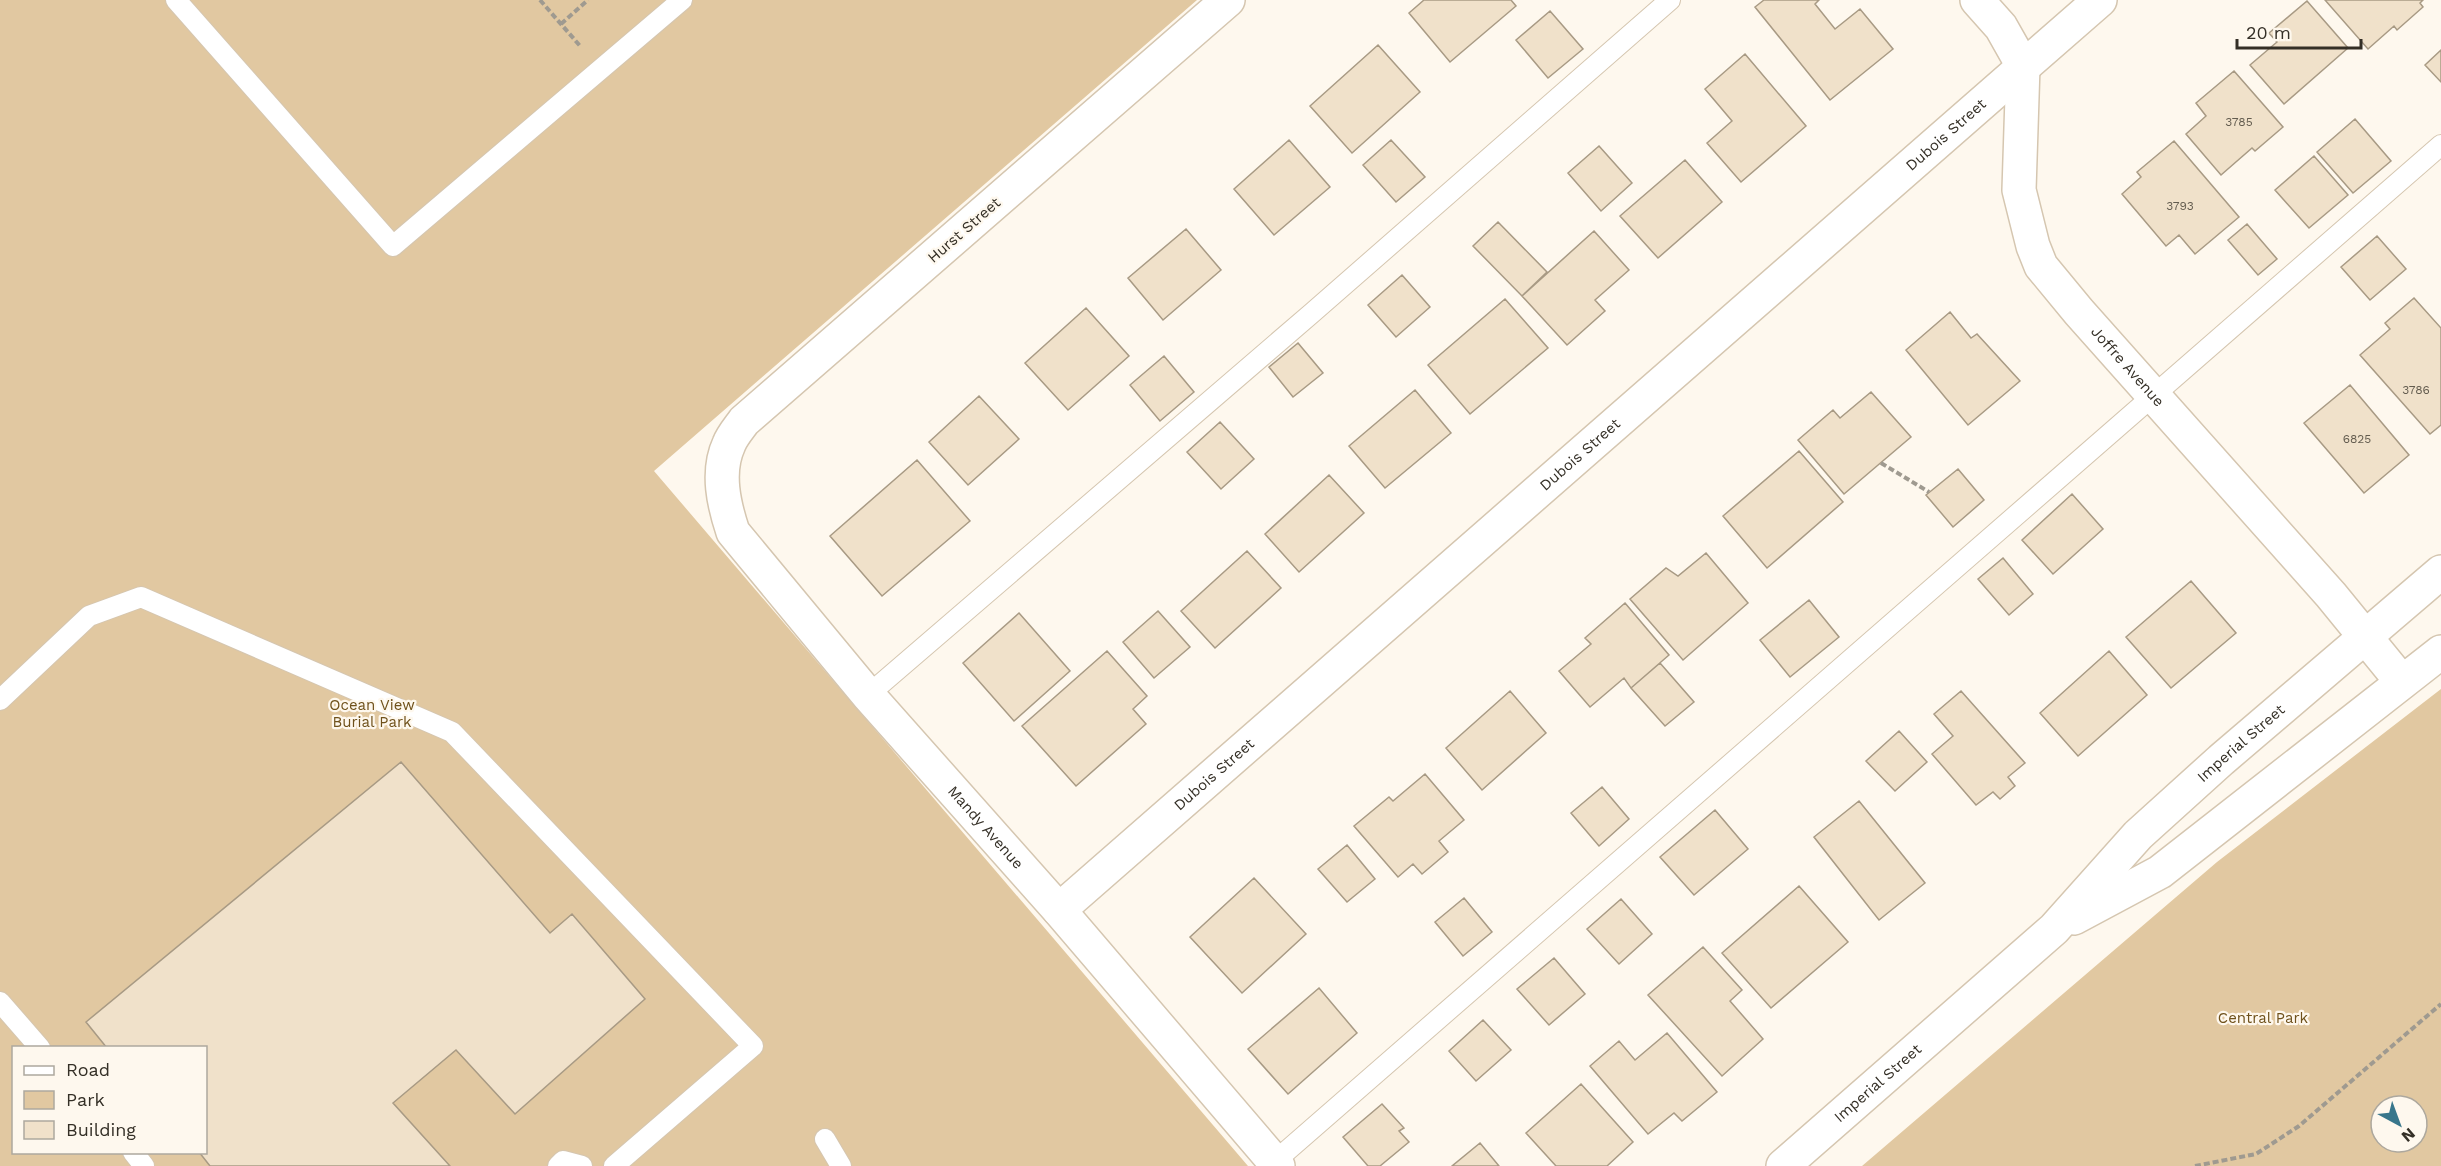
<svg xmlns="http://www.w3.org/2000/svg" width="2441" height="1166" font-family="'Work Sans',sans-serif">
<rect width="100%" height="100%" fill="#fef8ee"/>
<path fill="#e1c8a1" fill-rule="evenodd" d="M0,0H1197L654,471L1248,1166H0ZM14,1048H206V1152H14Z
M2441,689V1166H1862L2217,862ZM2381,1106H2417V1142H2381Z"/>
<path fill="#f0e1ca" stroke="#a89a84" stroke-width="1.5" d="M1424,0H1511L1516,6L1450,62L1409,13Z
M1764,0H1819L1815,4L1835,29L1860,9L1893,49L1830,100L1755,7Z
M2325,0H2423L2420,3L2423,7L2397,30L2394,26L2368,49Z
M2307,1L2348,48L2284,104L2250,65L2277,42L2269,33Z
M1550,11L1583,49L1548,78L1516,40Z
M1378,45L1420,92L1352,153L1310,106Z
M2441,50V82L2425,65Z
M1745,54L1806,126L1741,182L1707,143L1732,121L1705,89Z
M2234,71L2283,127L2255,151L2252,148L2221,175L2186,134L2206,116L2196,103Z
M2355,119L2391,161L2353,193L2317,152Z
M1289,140L1330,187L1274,235L1234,189Z
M1391,140L1425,177L1396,202L1363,165Z
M2174,141L2239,217L2195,254L2179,235L2166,246L2122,194L2141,177L2137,172Z
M1599,146L1632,183L1601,211L1568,173Z
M2314,156L2348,195L2309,228L2275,190Z
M1685,160L1722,202L1658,258L1620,216Z
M1498,222L1547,272L1522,296L1473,246Z
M2247,224L2277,259L2258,275L2228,240Z
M1186,229L1221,270L1163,320L1128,278Z
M1594,231L1629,270L1595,300L1605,311L1567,345L1522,296Z
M2377,236L2406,269L2370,300L2341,267Z
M1402,275L1430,307L1396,337L1368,305Z
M2414,298L2441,328V425L2430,434L2360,355L2390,329L2385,323Z
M1505,299L1548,348L1470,414L1428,365Z
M1086,308L1129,356L1068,410L1025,363Z
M1950,312L1971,338L1977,334L2020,381L1968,425L1906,350Z
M1298,343L1323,373L1293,397L1269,367Z
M1164,356L1194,392L1160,421L1130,385Z
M2350,385L2409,455L2364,493L2304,423Z
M1415,390L1451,433L1385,488L1349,446Z
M1871,392L1911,437L1844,494L1798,440L1833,410L1840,418Z
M979,396L1019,439L968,485L929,442Z
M1220,422L1254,459L1221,489L1187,452Z
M1799,451L1843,502L1767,568L1723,516Z
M917,460L970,521L882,596L830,536Z
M1958,469L1984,500L1953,527L1926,495Z
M1329,475L1364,513L1299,572L1265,534Z
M2072,494L2103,529L2053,574L2022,540Z
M1247,551L1281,588L1215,648L1181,611Z
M1706,553L1748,603L1683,660L1630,599L1666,568L1678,576Z
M2003,558L2033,594L2009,615L1978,579Z
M2191,581L2236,633L2171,688L2126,637Z
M1809,600L1839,637L1790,677L1760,640Z
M1625,603L1669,655L1631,688L1624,678L1590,707L1559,671L1591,644L1585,638Z
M1158,611L1190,647L1154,678L1123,642Z
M1019,613L1070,671L1014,721L963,663Z
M1107,651L1147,696L1133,709L1146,724L1076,786L1022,726Z
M2109,651L2147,695L2078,756L2040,713Z
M1660,663L1694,702L1665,726L1631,688Z
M1510,691L1546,733L1482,790L1446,748Z
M1961,691L2025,763L2008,777L2015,786L2000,799L1993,792L1976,805L1932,754L1953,736L1934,714Z
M1899,731L1927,762L1895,791L1866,761Z
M401,762L550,933L572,914L645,999L515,1114L456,1050L393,1103L450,1166H210L199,1152H206V1048H107L86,1022Z
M1425,774L1464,820L1439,841L1448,852L1422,874L1413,864L1398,877L1354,826L1389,797L1393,801Z
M1602,787L1629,819L1599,846L1571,813Z
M1859,801L1925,883L1879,920L1814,837Z
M1715,810L1748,849L1694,895L1660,857Z
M1347,845L1375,879L1347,902L1318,869Z
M1254,878L1306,934L1242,993L1190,937Z
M1799,886L1848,942L1771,1008L1722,953Z
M1464,898L1492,932L1463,956L1435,922Z
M1621,899L1652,934L1619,964L1587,929Z
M1703,947L1742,990L1730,1001L1763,1039L1722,1076L1648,995Z
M1554,958L1585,994L1549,1025L1517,989Z
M1319,988L1357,1033L1288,1094L1248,1049Z
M1483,1020L1511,1050L1476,1081L1449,1051Z
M1667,1033L1717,1092L1682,1121L1674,1113L1648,1134L1590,1066L1619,1041L1635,1060Z
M1581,1084L1633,1142L1607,1166H1556L1526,1133Z
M1382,1104L1404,1128L1399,1131L1409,1142L1380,1166H1368L1343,1137Z
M1480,1143L1499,1166H1452Z"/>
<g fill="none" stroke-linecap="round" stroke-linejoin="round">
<defs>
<path id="service" d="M176,0L393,246L682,0
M868,695L1312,313L1670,0
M0,700L89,616L141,597L452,732L753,1046L614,1166
M0,1002L40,1048
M825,1139L841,1166
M133,1152L144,1166
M1274,1162L2441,145
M558,1166L563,1161L582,1166"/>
<g id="minor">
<path id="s1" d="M1228,0L744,421C739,428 732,436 729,444C716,472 724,505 733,532L868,695L1059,910L1278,1166"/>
<path id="s2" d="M1977,0L2001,27L2023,66L2019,190L2033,246L2041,266L2079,312L2331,595L2402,682"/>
<path id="s3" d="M1059,910L2100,0"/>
</g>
<g id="secondary">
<path d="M2074,918L2160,872L2441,652"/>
<path id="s4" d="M1783,1166L2054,929L2138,835L2221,760L2441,572"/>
</g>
</defs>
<use href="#service" stroke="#d5c6b0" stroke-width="22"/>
<use href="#minor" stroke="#d5c6b0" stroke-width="36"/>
<use href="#secondary" stroke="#d5c6b0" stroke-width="36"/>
<path stroke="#9f9a90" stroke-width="4" stroke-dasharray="6 3" stroke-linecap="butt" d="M540,0L581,47
M561,24L588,0
M1881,463L1929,492
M2195,1166L2256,1154L2299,1126L2441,1004"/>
<use href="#service" stroke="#fff" stroke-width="20"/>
<use href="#minor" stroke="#fff" stroke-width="33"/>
<use href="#secondary" stroke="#fff" stroke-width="33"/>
</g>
<g text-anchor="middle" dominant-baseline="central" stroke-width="4.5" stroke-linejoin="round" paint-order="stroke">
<g font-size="12" fill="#635c4f">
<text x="2239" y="122">3785</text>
<text x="2180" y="206">3793</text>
<text x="2416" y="390">3786</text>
<text x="2357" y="439">6825</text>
</g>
<g font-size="15" fill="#342f26" stroke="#fef8ee">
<text stroke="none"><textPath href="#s3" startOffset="1178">Dubois Street</textPath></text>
<text transform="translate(964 230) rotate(-41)">Hurst Street</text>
<text stroke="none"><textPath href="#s2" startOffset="417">Joffre Avenue</textPath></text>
<text stroke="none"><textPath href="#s3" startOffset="692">Dubois Street</textPath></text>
<text stroke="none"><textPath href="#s4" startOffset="624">Imperial Street</textPath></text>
<text stroke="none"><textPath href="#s3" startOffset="206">Dubois Street</textPath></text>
<text stroke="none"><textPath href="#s1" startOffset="1148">Mandy Avenue</textPath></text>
<text stroke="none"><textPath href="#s4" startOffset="126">Imperial Street</textPath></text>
</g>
<g font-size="15" fill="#6f511b" stroke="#fef8ee">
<text x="372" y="705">Ocean View<tspan x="372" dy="17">Burial Park</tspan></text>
<text x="2263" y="1018">Central Park</text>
</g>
</g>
<rect x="12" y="1046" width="195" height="108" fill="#fef8ee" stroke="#ada89e" stroke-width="1.5"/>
<rect x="24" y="1066" width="30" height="9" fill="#ffffff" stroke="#ada89e" stroke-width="1.5"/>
<text x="66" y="1076" font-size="18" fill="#342f26">Road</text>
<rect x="24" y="1091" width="30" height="18" fill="#e1c8a1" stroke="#ada89e" stroke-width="1.5"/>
<text x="66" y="1106" font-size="18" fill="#342f26">Park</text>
<rect x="24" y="1121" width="30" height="18" fill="#f0e1ca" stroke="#ada89e" stroke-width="1.5"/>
<text x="66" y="1136" font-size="18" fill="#342f26">Building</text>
<g transform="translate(2399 1124) rotate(139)"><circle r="28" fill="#fef8ee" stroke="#ada89e" stroke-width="1.5"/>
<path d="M0-4.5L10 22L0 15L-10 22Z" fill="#38768b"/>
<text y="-9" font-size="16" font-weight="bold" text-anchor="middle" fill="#342f26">N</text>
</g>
<path d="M2237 39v9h124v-9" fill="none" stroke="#342f26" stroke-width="3"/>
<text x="2246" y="39" font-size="18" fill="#342f26" stroke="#fef8ee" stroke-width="4.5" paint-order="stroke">20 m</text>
</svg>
